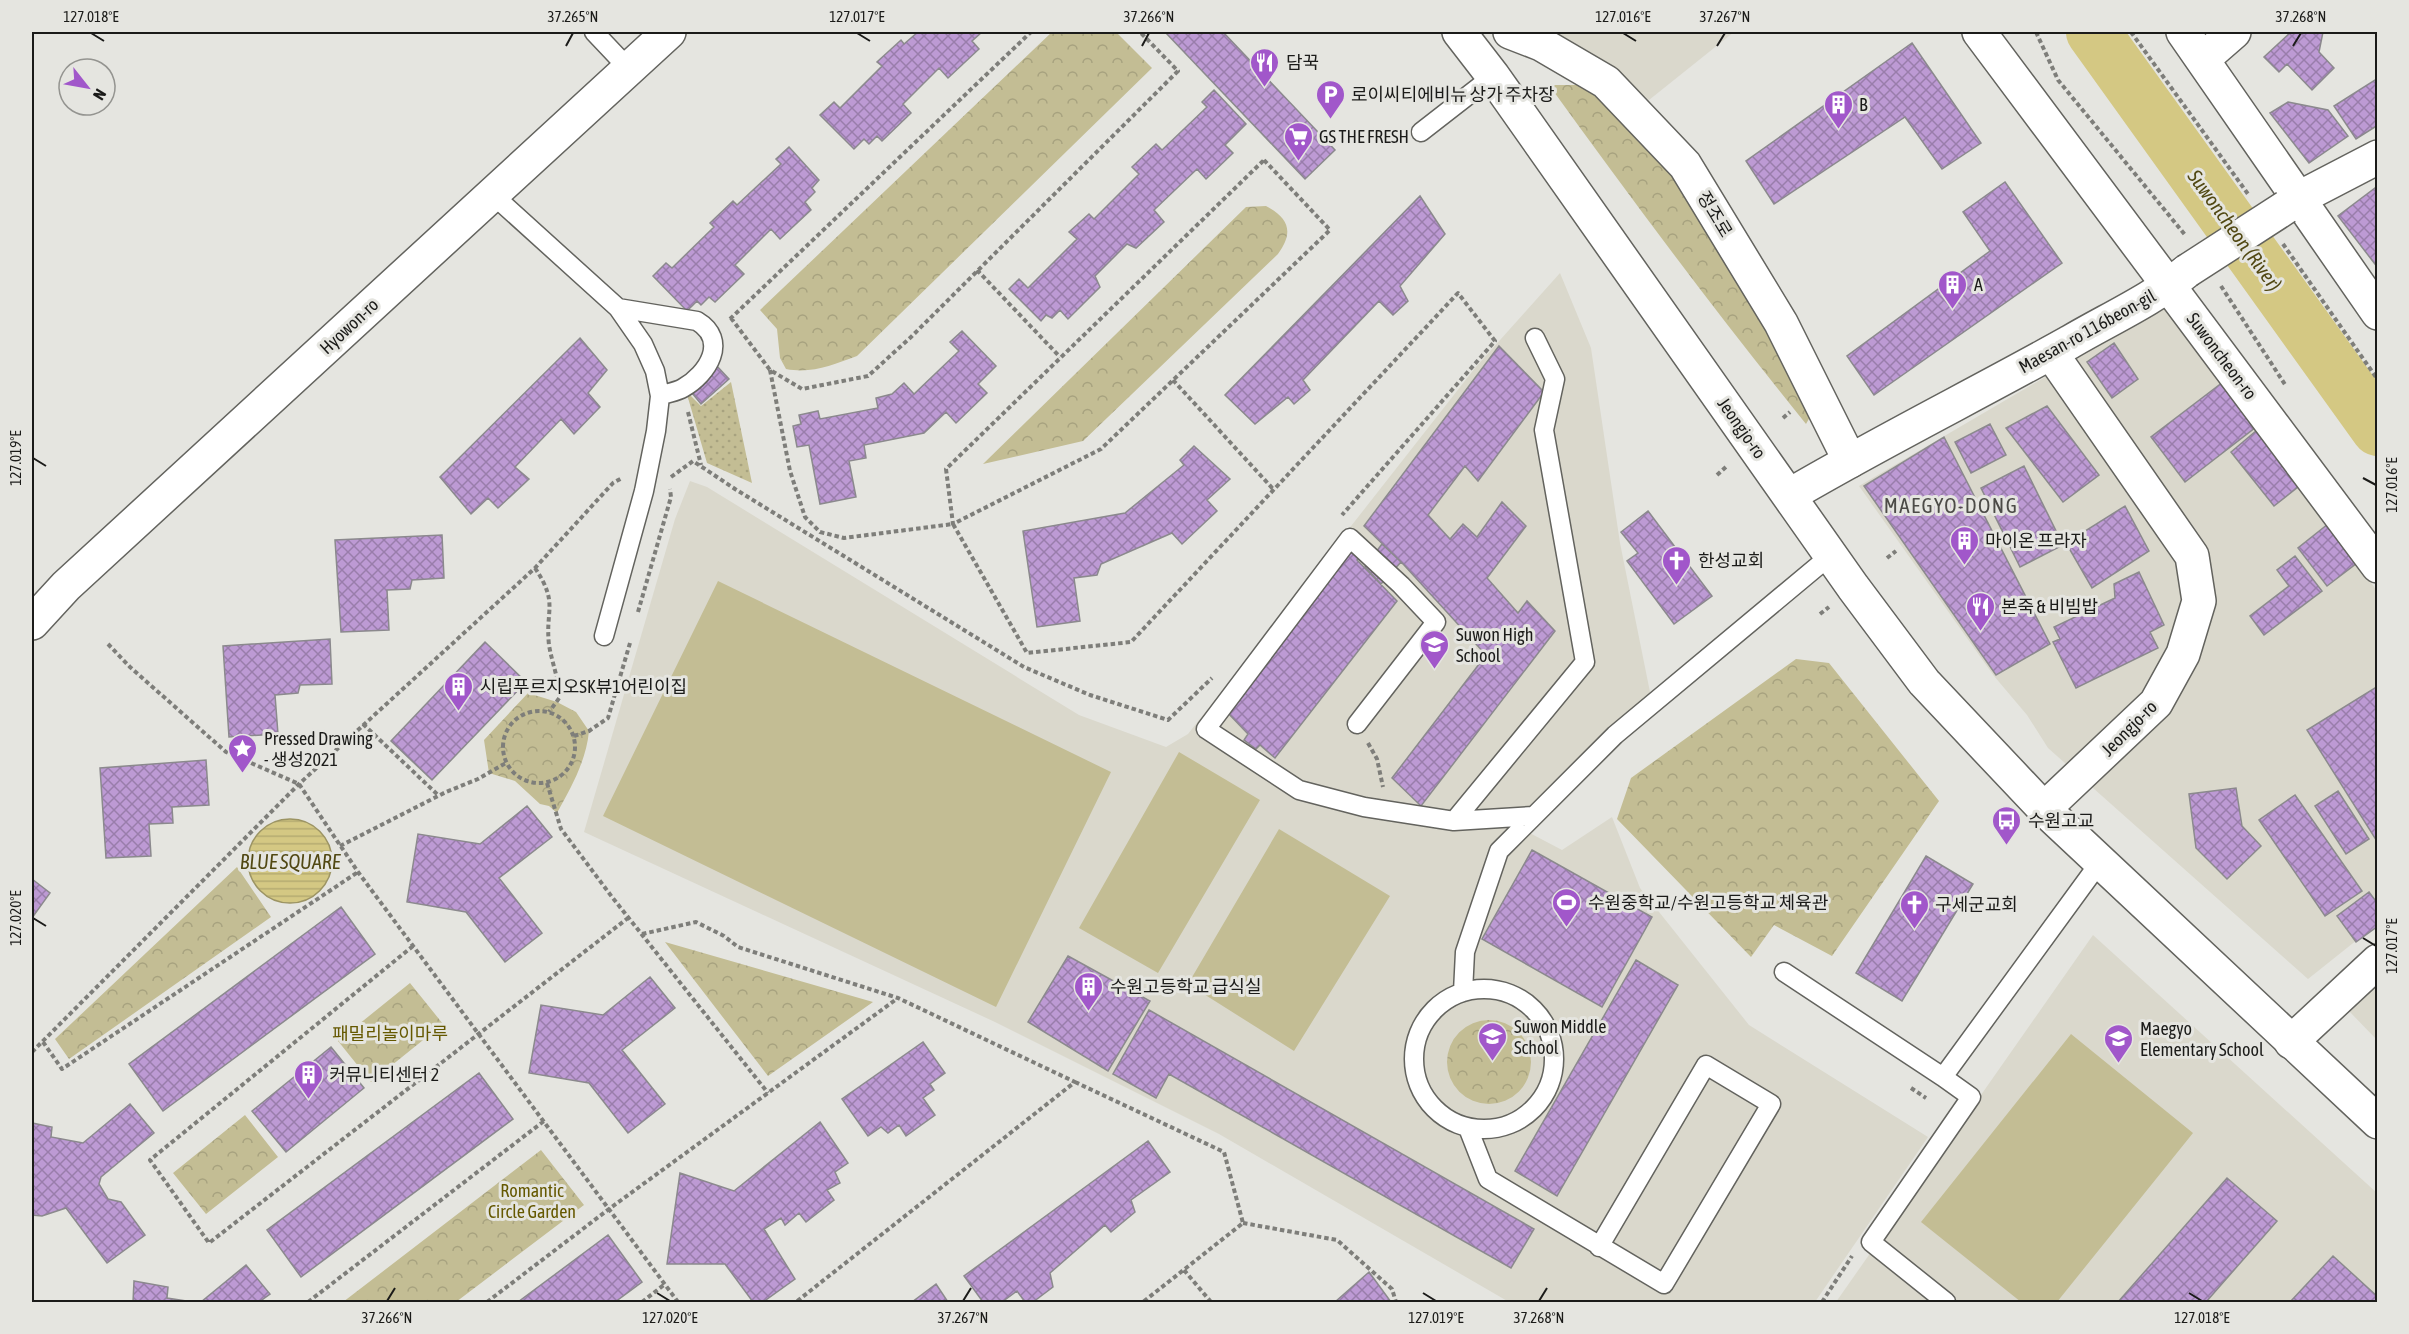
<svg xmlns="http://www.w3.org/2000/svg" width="2409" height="1334" font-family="'Asap Condensed','Noto Sans KR',sans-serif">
<defs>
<pattern id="grass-dots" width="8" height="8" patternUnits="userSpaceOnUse" patternTransform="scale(1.5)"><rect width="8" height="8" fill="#c3bd94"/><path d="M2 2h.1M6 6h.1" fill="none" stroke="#a7a27f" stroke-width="1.8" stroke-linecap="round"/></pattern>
<pattern id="forest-crowns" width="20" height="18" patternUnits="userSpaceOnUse" patternTransform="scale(1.5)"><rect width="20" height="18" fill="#c3bd94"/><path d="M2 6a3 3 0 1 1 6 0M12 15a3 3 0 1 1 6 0" fill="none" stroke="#a7a27f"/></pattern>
<pattern id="water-rules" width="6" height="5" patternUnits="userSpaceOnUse" patternTransform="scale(1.5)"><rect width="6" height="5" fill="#d4c883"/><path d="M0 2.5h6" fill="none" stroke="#b5ab71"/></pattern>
<pattern id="building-cross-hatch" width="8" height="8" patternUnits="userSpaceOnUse" patternTransform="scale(1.5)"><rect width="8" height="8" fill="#bd9ad4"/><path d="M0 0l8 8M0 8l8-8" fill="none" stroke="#997dab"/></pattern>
</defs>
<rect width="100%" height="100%" fill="#e5e5e0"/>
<path fill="#dad8cc" d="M1552,32H1734L1649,100Z
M1560,273L1591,348L1620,543L1653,707L1524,830L1562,850L1612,817L1640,888L1749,1025L1928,1137L1815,1302H1509L1219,1134L995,1022L584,832L675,519L690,481L707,487L1079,715L1166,747L1188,734L1475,368Z
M2168,305L2377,591V924L2308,979L2048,748L2027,715L1994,676L1859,486Z
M2093,935L2377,1193V1302H1836Z
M2377,982V1040L2348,1010Z"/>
<path fill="url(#grass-dots)" d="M731,382L752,483L707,463L686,391L701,406Z"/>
<path fill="url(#forest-crowns)" d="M1052,32H1116L1152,68L857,356C832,365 812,374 786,369L780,358L777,329L760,310Z
M1549,85H1577L1615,107L1659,157L1705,221L1814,410L1806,424C1717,314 1632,200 1549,85Z
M1266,206C1289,218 1294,232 1278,254L1083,441L983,464L1246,207Z
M1796,659L1829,663L1939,801L1832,956L1774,925L1751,957L1617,819L1631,778Z
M528,693L557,702L576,712L589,731C586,762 571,787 557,813L549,806L540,804L515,781L489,773L484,740Z
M237,867L271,917L69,1059L55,1039Z
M665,942L873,1002L768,1076Z
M410,983L443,1024L371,1082L338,1041Z
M1447 1062a42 42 0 1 1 84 0a42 42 0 1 1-84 0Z
M245,1115L278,1157L206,1214L173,1173Z
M541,1150L584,1205L456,1302H343Z"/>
<path fill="#c3bd94" d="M718,581L1111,772L996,1007L603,816Z
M1179,752L1260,800L1158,973L1079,928Z
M1279,829L1390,896L1294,1051L1188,984Z
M2071,1034L2193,1133L2057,1302H2021L1921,1222Z"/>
<path fill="url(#water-rules)" stroke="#9c9463" stroke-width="1.5" d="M248 861a42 42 0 1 1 84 0a42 42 0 1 1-84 0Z"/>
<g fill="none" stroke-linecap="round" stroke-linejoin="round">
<path stroke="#d4c883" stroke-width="54" d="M2093,32L2378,429"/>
</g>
<path fill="url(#building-cross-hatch)" stroke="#8b898d" stroke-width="1.5" d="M918,32H982L972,41L979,49L948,78L939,68L903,104L911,113L882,141L877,136L869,144L864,139L854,149L820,115L834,102L840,108L882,66L877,62L901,40L904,44Z
M1165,32H1223L1335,150L1305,179Z
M2291,32H2323L2319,52L2334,68L2312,90L2287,64L2279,72L2264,57Z
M1912,43L1981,143L1942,169L1905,117L1774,204L1746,161Z
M2378,78V125L2356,139L2334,106Z
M1214,90L1246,124L1225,145L1233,153L1206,179L1197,169L1154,210L1164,222L1136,248L1127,244L1095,276L1100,287L1068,319L1060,310L1052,318L1046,315L1041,321L1009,289L1019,279L1028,288L1077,239L1069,232L1089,214L1094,219L1139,174L1132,167L1156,144L1162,150L1207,107L1202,102Z
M2288,102L2328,110L2348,136L2309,163L2270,113Z
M789,147L819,180L812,188L815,192L805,202L811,210L780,239L771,229L735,265L744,274L715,302L709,297L701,305L697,301L687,311L653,276L666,263L672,268L714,227L710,223L733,201L737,205L781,164L776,159Z
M2005,182L2062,263L1874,395L1847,356L1990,251L1963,212Z
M2375,188L2378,191V268L2338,216Z
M1420,196L1445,234L1400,286L1408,301L1393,315L1379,301L1303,380L1310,390L1294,404L1288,397L1255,424L1225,395Z
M962,331L996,366L978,384L987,393L956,423L946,412L924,433L864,445L866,458L849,461L856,497L820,504L809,445L797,447L793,426L801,424L799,415L818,411L820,419L878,408L876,398L892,394L904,383L914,394L959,351L950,342Z
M580,338L607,370L588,393L600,407L574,434L561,419L515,467L529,479L498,508L488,498L471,514L440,477Z
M2114,343L2138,379L2112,398L2087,362Z
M1499,346L1544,392L1478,481L1465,466L1428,515L1450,539L1463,524L1477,537L1502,502L1526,526L1487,578L1518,613L1527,601L1555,631L1421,806L1392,778L1486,655L1404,565L1364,526Z
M715,364L729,379L701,404L688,388Z
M2223,382L2256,427L2185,482L2151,437Z
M2047,406L2099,475L2063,502L2006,428Z
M1990,424L2006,455L1971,473L1955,442Z
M2263,425L2307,480L2274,506L2231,452Z
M1944,437L2050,644L1996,675L1864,486Z
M1194,446L1230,479L1207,500L1217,511L1182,544L1172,533L1101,564L1097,575L1074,578L1080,621L1037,627L1023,531L1125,513L1184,465L1180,460Z
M2024,466L2063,545L2020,567L1981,488Z
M2125,506L2149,551L2092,588L2066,543Z
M1648,511L1712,596L1674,624L1627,561L1638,553L1621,532Z
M2328,524L2357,563L2327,586L2298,548Z
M442,535L444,578L412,580L410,589L387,590L389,630L341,632L335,540Z
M1382,544L1401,562L1381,584L1365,567Z
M1351,546L1361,555L1357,560L1397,601L1275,758L1260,745L1256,749L1244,740L1248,734L1225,710Z
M2295,556L2322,591L2264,635L2250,616L2289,586L2277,570Z
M2139,572L2164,625L2150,632L2158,648L2076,688L2053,642L2060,639L2054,627L2115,598L2114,584Z
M330,639L332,684L300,685L298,693L275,695L278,734L229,737L223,646Z
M485,642L526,682L432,780L391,741Z
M2378,686V843L2307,730Z
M206,760L209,805L172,807L173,823L149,824L151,856L106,858L100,768Z
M2236,788L2242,826L2261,846L2227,879L2196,848L2189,794Z
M2338,791L2369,839L2346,854L2315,806Z
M2295,795L2362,891L2325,916L2259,820Z
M527,806L552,837L499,878L542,933L505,962L466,912L407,902L418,834L480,844Z
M1532,850L1652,917L1602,1007L1482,939Z
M1926,856L1973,884L1902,1001L1856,973Z
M32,879L50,893L32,918Z
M2369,892L2378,904V926L2356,942L2337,916Z
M341,907L375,954L163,1111L129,1064Z
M1068,956L1150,1001L1108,1071L1028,1022Z
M1636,960L1678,985L1557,1196L1515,1171Z
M650,977L675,1008L622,1050L665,1104L628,1133L589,1083L529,1073L541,1005L603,1015Z
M1149,1010L1534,1229L1511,1268L1169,1074L1156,1098L1113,1074Z
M923,1042L945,1073L930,1084L934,1090L923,1098L935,1115L906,1136L899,1125L888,1133L881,1127L868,1136L842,1099Z
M331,1047L364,1088L286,1152L252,1111Z
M479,1073L513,1119L301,1277L267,1230Z
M130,1104L154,1133L101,1177L99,1184L108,1199L121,1202L145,1235L107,1263L66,1208L42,1216L32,1215V1123L52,1127L51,1137L83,1143Z
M820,1122L848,1163L835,1172L840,1183L827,1190L834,1200L806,1222L799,1213L785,1225L781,1218L764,1229L795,1279L763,1302H753L725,1264H667L680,1173L734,1191Z
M1148,1141L1170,1172L1131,1200L1135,1212L1111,1232L1105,1225L1050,1273L1053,1287L1033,1302H1025L1017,1291L1002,1302H983L964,1276Z
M2227,1178L2277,1221L2206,1302H2118Z
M608,1235L642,1282L615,1302H518Z
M2333,1256L2378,1297V1302H2290Z
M246,1265L270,1294L259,1302H201Z
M1369,1272L1391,1302H1335Z
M134,1281L168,1287L167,1298L193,1302H133Z
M936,1284L948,1302H912Z"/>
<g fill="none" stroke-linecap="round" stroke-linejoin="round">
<defs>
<path id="lane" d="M594,32L629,69
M1421,132L1493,76
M492,194L618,308L643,344L655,371L660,396L656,431L644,491L604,636
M618,308L697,321C729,340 708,374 683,388C676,392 667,393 660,396
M1357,724L1436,622L1401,585L1350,538L1206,729L1299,790L1364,807L1454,821
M1533,816L1454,821L1585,662L1544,430L1555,379L1535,338
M1784,972L1943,1077L2100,862
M1414 1059a70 70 0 1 1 140 0a70 70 0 1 1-140 0Z
M1463,992L1465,952L1499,851L1615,735L1831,555
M1943,1077L1971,1097L1871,1242L1946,1302
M1468,1128L1488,1179L1664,1284L1771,1104L1706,1065L1599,1247"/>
<path id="street" d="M1510,32L1541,44L1606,82L1685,165L1781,323L1850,461
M1979,32L2378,566
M2183,32L2378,313
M2044,809L2156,703L2183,654L2199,601L2192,556L2051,353
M2291,1042L2378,961"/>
<path id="secondary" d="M1459,32L1493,76L1853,587L1924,682L2044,809L2378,1122
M2203,59L2234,32
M2286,207L2303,196L2378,157
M1790,495C1882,441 1977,394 2070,342C2109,319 2152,300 2187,271
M32,623L66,586L669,32"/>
</defs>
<use href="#lane" stroke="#63635e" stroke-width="21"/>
<use href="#street" stroke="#63635e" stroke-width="36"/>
<use href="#secondary" stroke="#63635e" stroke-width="36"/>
<path stroke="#7e7e7a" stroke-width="4" stroke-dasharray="4.5 3" stroke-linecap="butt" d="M2036,32L2058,80L2186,236
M2131,32L2248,194
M1264,160L1330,230L1101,449L953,524L946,469Z
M2283,244L2378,380
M977,270L1060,357
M2221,286L2286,386
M731,318L770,370L802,389L868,376L911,337L1178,71L1140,32
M730,319L1031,32
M770,370L790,471L805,517L820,532L844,538L953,524L1027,653L1131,642L1458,293L1495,341L1342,515
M1173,380L1274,490
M688,412L701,465
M1783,418L1790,412
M1717,475L1728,465
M671,477L693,461L735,489L1024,667L1090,695L1168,720L1212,678
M1887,558L1896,551
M535,568C559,604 545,609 549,645C552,663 559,680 560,697L549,712
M638,612L671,497L670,489
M1820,614L1829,607
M108,644L130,667L226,752L299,784L358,872L678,1302
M503 747a36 36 0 1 1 72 0a36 36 0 1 1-72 0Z
M363,724L439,796
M574,736L589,731L608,718L630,643
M1368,743L1377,759L1383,787
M547,783L561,829L612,897L768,1093
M340,846L446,792L478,779L506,763
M642,934L696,922L724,936L738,947L898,998L1075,1082L796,1302
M413,946L150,1160L209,1243L628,918
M43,1042L62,1069L358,872
M32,1052L299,784L535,568L613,483L622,478
M1075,1082L1224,1152L1243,1223L1143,1302
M1911,1088L1926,1098
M1243,1223L1337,1240L1392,1289L1396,1302
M1184,1270L1211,1302
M308,1302L544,1121
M487,1302L609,1209L898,998
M642,1302L665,1284
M1822,1302L1852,1256"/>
<use href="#lane" stroke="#fff" stroke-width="18"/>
<use href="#street" stroke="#fff" stroke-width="33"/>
<use href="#secondary" stroke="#fff" stroke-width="33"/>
<defs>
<path id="secondary-bridge" d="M2187,271L2286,207"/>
</defs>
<use href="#secondary-bridge" stroke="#63635e" stroke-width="36" stroke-linecap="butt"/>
<use href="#secondary-bridge" stroke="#fff" stroke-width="33"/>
</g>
<path fill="none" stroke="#1b1b19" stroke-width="2" d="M91,33L104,41M857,33L870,41M1623,33L1636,41M566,46L573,33M1142,46L1149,33M1717,46L1725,33M2293,46L2301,33M33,458L46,466M2363,478L2376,485M33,918L46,926M2363,938L2376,946M657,1293L670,1301M1423,1293L1436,1301M2189,1293L2202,1301M387,1301L395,1288M963,1301L971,1288M1539,1301L1547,1288"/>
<defs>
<symbol id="restaurant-pin" viewBox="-11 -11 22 30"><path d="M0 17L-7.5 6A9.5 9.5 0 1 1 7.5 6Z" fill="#a157ca" stroke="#e5e5e0"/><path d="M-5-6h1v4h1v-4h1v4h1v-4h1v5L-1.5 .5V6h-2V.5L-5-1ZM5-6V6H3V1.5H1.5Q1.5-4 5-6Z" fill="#fff"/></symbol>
<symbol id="parking-pin" viewBox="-11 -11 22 30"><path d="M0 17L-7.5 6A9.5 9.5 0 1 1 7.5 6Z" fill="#a157ca" stroke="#e5e5e0"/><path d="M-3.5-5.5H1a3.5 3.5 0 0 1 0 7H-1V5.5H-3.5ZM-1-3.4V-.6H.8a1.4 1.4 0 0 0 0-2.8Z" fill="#fff"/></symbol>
<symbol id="building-pin" viewBox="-11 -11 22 30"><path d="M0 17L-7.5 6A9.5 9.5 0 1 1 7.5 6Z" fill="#a157ca" stroke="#e5e5e0"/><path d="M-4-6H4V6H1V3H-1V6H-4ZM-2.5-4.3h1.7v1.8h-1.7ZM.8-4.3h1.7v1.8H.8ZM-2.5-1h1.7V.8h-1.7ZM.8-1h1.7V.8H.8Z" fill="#fff"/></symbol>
<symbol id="supermarket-pin" viewBox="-11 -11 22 30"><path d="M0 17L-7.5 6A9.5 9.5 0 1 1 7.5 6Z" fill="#a157ca" stroke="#e5e5e0"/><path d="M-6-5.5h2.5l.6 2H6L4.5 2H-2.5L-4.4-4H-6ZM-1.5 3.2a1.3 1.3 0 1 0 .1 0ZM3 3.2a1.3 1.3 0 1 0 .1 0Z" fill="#fff"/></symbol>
<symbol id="church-pin" viewBox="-11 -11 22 30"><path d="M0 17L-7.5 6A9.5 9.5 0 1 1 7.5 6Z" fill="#a157ca" stroke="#e5e5e0"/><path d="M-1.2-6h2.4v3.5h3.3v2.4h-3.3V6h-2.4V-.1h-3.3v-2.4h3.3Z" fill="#fff"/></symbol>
<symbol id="school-pin" viewBox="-11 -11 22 30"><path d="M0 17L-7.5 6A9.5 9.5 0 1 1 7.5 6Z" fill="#a157ca" stroke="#e5e5e0"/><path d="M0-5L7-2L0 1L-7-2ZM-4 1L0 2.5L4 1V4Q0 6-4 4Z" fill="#fff"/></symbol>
<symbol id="sight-pin" viewBox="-11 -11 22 30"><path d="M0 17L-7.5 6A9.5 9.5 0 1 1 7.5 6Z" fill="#a157ca" stroke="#e5e5e0"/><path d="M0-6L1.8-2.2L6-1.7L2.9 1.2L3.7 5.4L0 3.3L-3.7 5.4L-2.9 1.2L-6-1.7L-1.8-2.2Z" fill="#fff"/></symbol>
<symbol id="bus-pin" viewBox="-11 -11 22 30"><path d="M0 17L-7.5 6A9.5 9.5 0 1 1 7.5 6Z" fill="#a157ca" stroke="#e5e5e0"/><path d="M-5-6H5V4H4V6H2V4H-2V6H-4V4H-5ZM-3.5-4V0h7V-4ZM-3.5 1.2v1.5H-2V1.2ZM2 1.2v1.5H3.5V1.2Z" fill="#fff"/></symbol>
<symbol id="stadium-pin" viewBox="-11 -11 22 30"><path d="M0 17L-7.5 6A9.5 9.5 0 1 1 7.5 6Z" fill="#a157ca" stroke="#e5e5e0"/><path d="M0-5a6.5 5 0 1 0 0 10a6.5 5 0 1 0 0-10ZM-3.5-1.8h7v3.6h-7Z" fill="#fff"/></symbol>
</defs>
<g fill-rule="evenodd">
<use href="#restaurant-pin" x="1248" y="46" width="33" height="45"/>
<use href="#parking-pin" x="1314" y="78" width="33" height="45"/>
<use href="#building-pin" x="1822" y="88" width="33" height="45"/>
<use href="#supermarket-pin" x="1282" y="120" width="33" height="45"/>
<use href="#building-pin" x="1936" y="268" width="33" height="45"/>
<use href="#building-pin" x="1948" y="524" width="33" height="45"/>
<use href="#church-pin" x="1660" y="544" width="33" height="45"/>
<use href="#restaurant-pin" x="1964" y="590" width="33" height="45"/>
<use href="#school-pin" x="1418" y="628" width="33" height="45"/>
<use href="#building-pin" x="442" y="670" width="33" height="45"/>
<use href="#sight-pin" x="226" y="732" width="33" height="45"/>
<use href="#bus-pin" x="1990" y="804" width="33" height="45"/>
<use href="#stadium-pin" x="1550" y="886" width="33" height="45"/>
<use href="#church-pin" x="1898" y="888" width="33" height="45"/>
<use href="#building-pin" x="1072" y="970" width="33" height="45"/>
<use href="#school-pin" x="1476" y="1020" width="33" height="45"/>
<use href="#school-pin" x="2102" y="1022" width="33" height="45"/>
<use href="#building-pin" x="292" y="1058" width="33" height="45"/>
</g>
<g text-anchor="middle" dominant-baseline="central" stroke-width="6" stroke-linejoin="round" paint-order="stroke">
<g font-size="18" fill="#1b1b19" stroke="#e5e5e0" text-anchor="start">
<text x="1286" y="62">담꾹</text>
<text x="1351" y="94">로이씨티에비뉴 상가 주차장</text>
<text x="1859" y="104">B</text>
<text x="1319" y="136">GS THE FRESH</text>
<text x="1974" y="284">A</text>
<text x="1985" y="540">마이온 프라자</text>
<text x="1698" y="560">한성교회</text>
<text x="2001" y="606">본죽 &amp; 비빔밥</text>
<text x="1456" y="634">Suwon High<tspan x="1456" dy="21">School</tspan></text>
<text x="480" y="686">시립푸르지오SK뷰1어린이집</text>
<text x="264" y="738">Pressed Drawing<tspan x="264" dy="21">- 생성2021</tspan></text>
<text x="2028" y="820">수원고교</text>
<text x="1588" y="902">수원중학교/수원고등학교 체육관</text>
<text x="1935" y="904">구세군교회</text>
<text x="1110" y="986">수원고등학교 급식실</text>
<text x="1514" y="1026">Suwon Middle<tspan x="1514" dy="21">School</tspan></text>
<text x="2140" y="1028">Maegyo<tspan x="2140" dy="21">Elementary School</tspan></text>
<text x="329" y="1074">커뮤니티센터 2</text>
</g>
<g font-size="18" fill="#1b1b19" stroke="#e5e5e0">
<text transform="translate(1715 214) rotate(59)">정조로</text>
<text transform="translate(349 326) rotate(-43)">Hyowon-ro</text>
<text transform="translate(2087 331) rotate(-29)">Maesan-ro 116beon-gil</text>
<text transform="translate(2222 356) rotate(53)">Suwoncheon-ro</text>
<text transform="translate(1742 428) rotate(55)">Jeongjo-ro</text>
<text transform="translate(2129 728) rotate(-45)">Jeongjo-ro</text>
</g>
<g font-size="18" fill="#655800" stroke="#e5e5e0">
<text x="390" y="1033">패밀리놀이마루</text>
<text x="532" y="1190">Romantic<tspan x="532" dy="21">Circle Garden</tspan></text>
</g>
<g font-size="20" font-style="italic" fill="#514813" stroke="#e5e5e0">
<text transform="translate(2235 230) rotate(54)">Suwoncheon (River)</text>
<text x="290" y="861">BLUE SQUARE</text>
</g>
<g font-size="21" letter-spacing="1.5" fill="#4c4b47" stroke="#e5e5e0">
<text x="1951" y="505">MAEGYO-DONG</text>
</g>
</g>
<rect width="2409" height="1334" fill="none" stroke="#e5e5e0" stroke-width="66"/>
<g transform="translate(87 87) rotate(121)"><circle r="28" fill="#e5e5e0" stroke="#949490" stroke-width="1.5"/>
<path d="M0-4.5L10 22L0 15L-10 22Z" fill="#a157ca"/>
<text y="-9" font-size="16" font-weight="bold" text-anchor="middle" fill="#1b1b19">N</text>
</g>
<rect x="33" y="33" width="2343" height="1268" fill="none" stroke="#1b1b19" stroke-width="2"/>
<g font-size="15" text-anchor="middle" fill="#1b1b19">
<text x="91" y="22">127.018°E</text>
<text x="573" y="22">37.265°N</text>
<text x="857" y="22">127.017°E</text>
<text x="1149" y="22">37.266°N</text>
<text x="1623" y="22">127.016°E</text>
<text x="1725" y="22">37.267°N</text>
<text x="2301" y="22">37.268°N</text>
<text transform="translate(16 458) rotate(-90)" y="5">127.019°E</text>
<text transform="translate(2392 485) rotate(-90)" y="5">127.016°E</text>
<text transform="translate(16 918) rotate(-90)" y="5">127.020°E</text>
<text transform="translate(2392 946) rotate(-90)" y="5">127.017°E</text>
<text x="387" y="1323">37.266°N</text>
<text x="670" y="1323">127.020°E</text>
<text x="963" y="1323">37.267°N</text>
<text x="1436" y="1323">127.019°E</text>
<text x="1539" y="1323">37.268°N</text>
<text x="2202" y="1323">127.018°E</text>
</g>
</svg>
